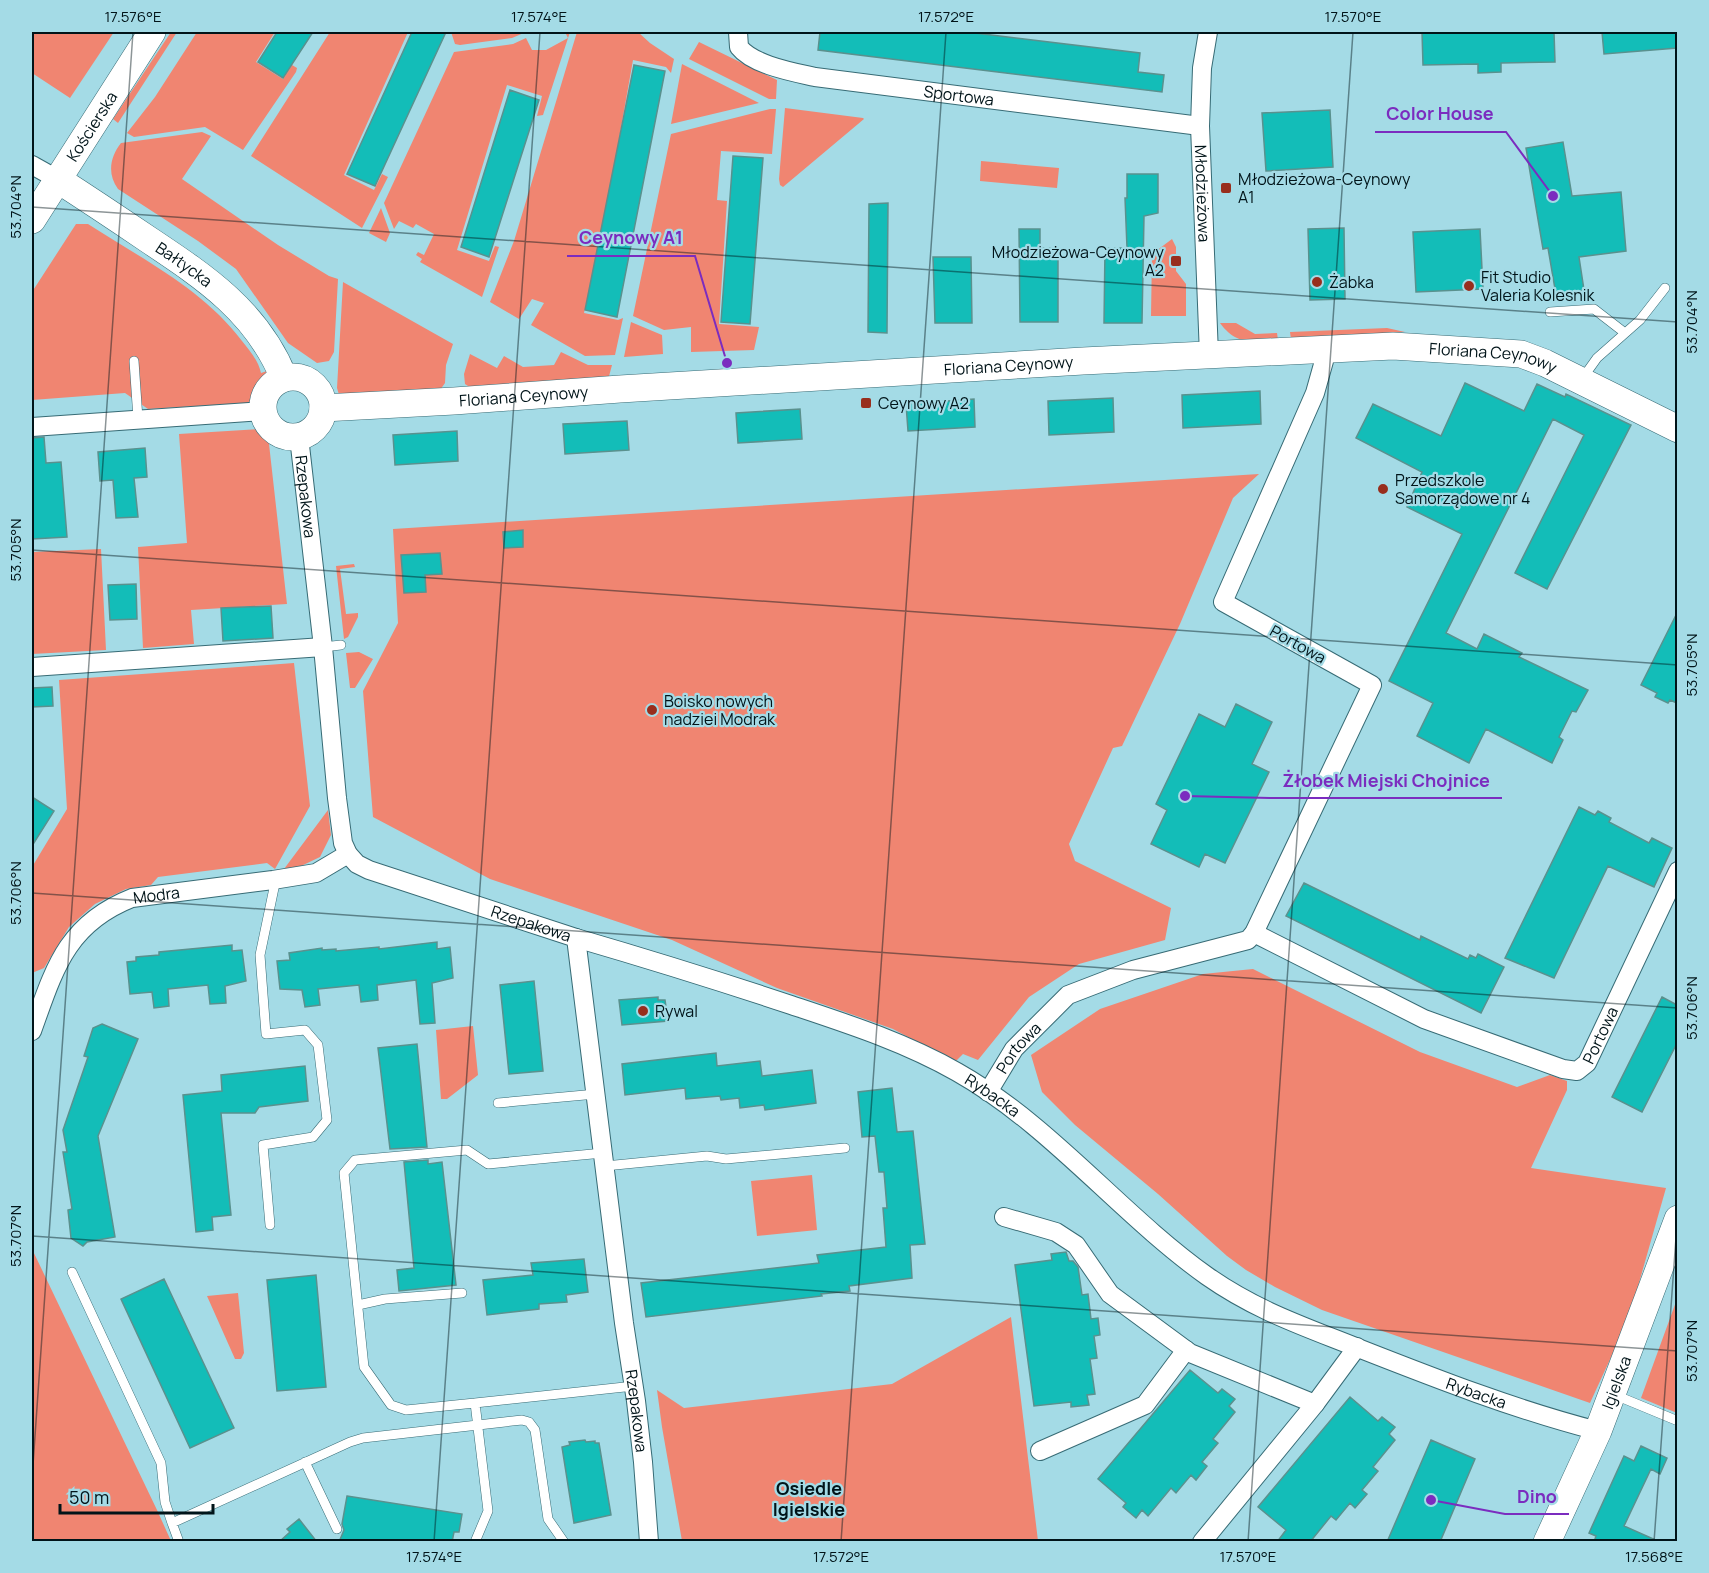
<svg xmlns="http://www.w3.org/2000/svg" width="1709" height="1573" font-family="Manrope,sans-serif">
<rect width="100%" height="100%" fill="#a4dbe6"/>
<path fill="#f08571" d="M32,32H114L70,98L32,73Z
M171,32H177L118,123L113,119Z
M197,32H275L256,62L283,79L292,65L297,68L296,72L243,150L205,127L134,137L127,133L155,97Z
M330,32H408L344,175L374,190L382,174L388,177L362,228L251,156Z
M451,32H526L512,38L460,45L455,44Z
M565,32H570L543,115L537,116L542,96L507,85L457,250L489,261L495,246L499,247L482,297L420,262L422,259L416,255L418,252L424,255L434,234L416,224L413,228L399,221L394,229L384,203L454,52L513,44L526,38L532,50H546L568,38Z
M577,32H638L650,43L674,59L671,73L666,67L633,60L607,207L584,313L618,320L623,318L615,355L585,356L531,325L544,303L532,299L519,319L490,302L514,241Z
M699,42L777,80L776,99H769L689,59Z
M682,64L759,103L671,124Z
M785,108L863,118L864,119L783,187L780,185L779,179Z
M770,109H776L772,154L721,151L717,200L727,201L719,324L759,327L754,350L691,352V327L664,330L633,316L671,134Z
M202,132L211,136L182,179L278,245L329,276L338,279L334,352L329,361L317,363L288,343L236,269L198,241L118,189C107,174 110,157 121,143Z
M981,161L1059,168L1057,188L980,181Z
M381,208L390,233L386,242L369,233Z
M76,224H88C142,259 203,289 242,341C250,351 258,360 261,373L267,371C266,386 260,395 247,403L148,409L125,393L32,400V292Z
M1172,239L1176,247V271L1186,284V316H1151L1152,254Z
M343,282L453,344L446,365L445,383L440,390L340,398L337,388Z
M631,322L662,335L663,354L624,357Z
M1220,323H1236L1255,334L1277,333L1278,340C1252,341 1237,346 1220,323Z
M1387,328L1405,332L1291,339L1290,332Z
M561,352L588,365H612L608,380L471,388L465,384L464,374L470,354L497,368L504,356L523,367L554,365Z
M275,428L279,442L269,444L287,604L191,610L194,644L143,648L138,547L187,543L179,434Z
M1259,474L1233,498L1180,624L1122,746L1113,748L1069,844L1075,861L1171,908L1165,940L1079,964L1029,997L978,1060L963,1054L955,1062L893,1029L777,988L672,940L490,879L373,817L363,691L398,623L393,529Z
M101,549L106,650L32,654V552Z
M354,564L355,567L340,569L346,614L358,613V617L348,637L344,639L336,566Z
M359,652L373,659L355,688H350L346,653Z
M294,663L310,806L275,869L267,863L158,877L151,885L126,889L95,904L69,927L44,968L32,973V867L67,809L59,680Z
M328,810L331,835L320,857L299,867L284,869Z
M1253,969L1420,1052L1517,1087L1550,1075L1567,1081V1090L1531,1168L1666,1188L1629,1318L1590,1403L1322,1310L1275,1287L1246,1270L1227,1256L1158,1194L1075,1125L1042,1092L1031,1055L1100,1009L1203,974Z
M473,1026L478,1075L447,1099H441L436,1030Z
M812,1175L817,1230L757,1236L751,1181Z
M32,1249L157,1510L171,1541H32Z
M238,1293L244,1353L241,1359H235L207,1296Z
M1677,1299V1413L1641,1398Z
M1011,1317L1038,1541H682L662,1427L657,1390L684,1408L892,1384Z"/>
<path fill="#13bdb8" stroke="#5a918e" stroke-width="1.5" d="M277,32H313L283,78L258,62Z
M412,32H446L375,186L347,174Z
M820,32H967L1140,53L1138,72L1164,75L1162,92L818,50Z
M1422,32H1554L1555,62L1501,63V72L1478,73V64L1423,65Z
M1602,32H1677V48L1604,54Z
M634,65L665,71L617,317L585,310Z
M510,90L539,100L489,257L461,247Z
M1330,110L1333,167L1266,171L1262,113Z
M1563,142L1572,196L1621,192L1626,251L1579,257L1584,290L1556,295L1548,248L1543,249L1526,148Z
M733,156L763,158L750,324L721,322Z
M1127,174H1158V213L1144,216L1142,323H1104L1105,248H1127L1125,198H1127Z
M888,203L887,333L868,332L869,204Z
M1344,228L1345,299L1310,300L1308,229Z
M1019,229H1040V248H1058V322H1020Z
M1480,229L1483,289L1416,292L1413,232Z
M933,257H971L972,323H935Z
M1465,383L1524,411L1537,384L1565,397L1566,394L1631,425L1547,589L1515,573L1584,435L1553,419L1446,633L1477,649L1484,634L1522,653L1519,657L1588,690L1576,712L1572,711L1559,737L1563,740L1552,763L1486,729L1469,763L1417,736L1433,703L1389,681L1462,534L1407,507L1422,472L1356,438L1373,404L1441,436Z
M1260,391L1261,424L1183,428L1182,395Z
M1113,398L1114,432L1049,435L1048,401Z
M974,399L975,427L908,431L906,404Z
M800,409L802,439L738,443L736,413Z
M627,421L629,450L565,454L563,424Z
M457,431L458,461L395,465L393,435Z
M44,437L46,463L61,462L67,537L32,539V438Z
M145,448L147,477L134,478L138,517L116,518L113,480L100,481L98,452Z
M523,530V547L504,548L503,532Z
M440,553L442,574L425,575L426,592L404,593L401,555Z
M136,584L137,619L110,620L108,585Z
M271,606L273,638L223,641L221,608Z
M1677,613V703L1670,700L1668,703L1655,697L1657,693L1641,685Z
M52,687L53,706L32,707V688Z
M1236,704L1272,722L1252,764L1269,772L1225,863L1205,854L1199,867L1151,844L1167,810L1156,804L1199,714L1225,727Z
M32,797L54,811L32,846Z
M1579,807L1595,815L1598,811L1611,818L1609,822L1649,843L1652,838L1672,848L1654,887L1608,866L1554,978L1505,958Z
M1304,883L1420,940L1421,936L1468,959L1470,955L1476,958L1478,954L1504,967L1481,1013L1286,916Z
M437,942V949L450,947L453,978L432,983L435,1023L420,1024L416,980L377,985L378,1000L361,1002L359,985L318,989L320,1005L305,1007L302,990L280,989L277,961L290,960L289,953L322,948V950L336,949V951L379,947V949Z
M232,945V951L242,950L246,981L225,986L226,1003L210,1004L208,985L168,989L169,1006L154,1008L152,992L130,994L127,962L136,961V957L159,955V952Z
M534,981L543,1071L509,1074L500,985Z
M658,997V1000H665L668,1021L622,1025L619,1000Z
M1662,997L1677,1005V1043L1642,1112L1612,1097Z
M102,1024L138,1039L98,1136L115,1237L87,1242L83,1246L71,1238L68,1210L72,1209L63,1152H67L63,1130L88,1057L84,1056L93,1028Z
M417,1044L427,1147L390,1149L378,1048Z
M716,1053L717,1066L760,1061L762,1076L812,1070L816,1103L765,1110L764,1105L740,1108L739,1098L721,1100L720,1096L686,1099L685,1088L625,1095L622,1064Z
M305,1066L308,1101L259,1107L255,1113H221L231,1215L212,1217L213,1230L196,1232L183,1095L222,1091L221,1075Z
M892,1088L897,1132L913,1131L925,1244L910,1245L912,1278L849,1286L850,1291L821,1294L822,1296L646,1317L641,1283L819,1263L817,1255L886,1247L883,1208H887L884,1172H879L875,1136L862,1137L858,1092Z
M428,1160V1164L442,1162L456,1285L399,1291L397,1270L414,1268L404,1162Z
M1066,1252L1069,1261H1073L1078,1267L1082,1295L1088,1294L1091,1319L1098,1318L1100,1335L1094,1336L1097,1358L1090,1359L1095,1394L1087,1395L1089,1405L1071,1407V1402L1034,1406L1015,1265L1052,1260L1051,1254Z
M584,1259L588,1292L566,1295L567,1302L539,1304V1309L487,1315L483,1280L533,1275L531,1263Z
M316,1275L326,1387L277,1391L267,1280Z
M164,1279L234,1428L190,1448L121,1299Z
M1190,1370L1218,1393L1222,1389L1235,1399L1229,1406L1235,1412L1213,1439L1218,1443L1202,1462L1207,1466L1196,1480L1191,1475L1176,1493L1171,1488L1148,1516L1142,1510L1136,1518L1123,1507L1126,1503L1098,1479Z
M1350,1397L1378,1421L1382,1417L1395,1427L1389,1434L1395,1440L1373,1467L1378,1471L1362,1490L1367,1494L1355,1508L1350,1503L1336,1520L1331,1516L1310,1542H1277L1286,1530L1258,1507Z
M585,1440L586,1442L595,1441V1443H599L611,1515L574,1523L562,1447L570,1445L569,1442Z
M1431,1440L1475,1459L1440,1542H1387Z
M1641,1446L1667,1458L1660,1474L1651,1469L1624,1526L1660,1542H1594L1596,1536L1589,1533L1624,1456L1634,1461Z
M347,1496L462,1514L459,1532H454L452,1542H339L344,1530L342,1524Z
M299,1519L317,1542H279L290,1532L287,1529Z"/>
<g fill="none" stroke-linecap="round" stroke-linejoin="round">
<defs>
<path id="lane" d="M1550,312L1594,309L1625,333
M134,361L138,419
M1582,379L1597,358L1640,320L1665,288
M323,647L341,645
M498,1103L596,1094
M605,1166L707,1156L726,1159L845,1148
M270,1225L263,1145L313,1137L327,1120L318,1045L305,1030L266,1034L260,955L274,888L273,880
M72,1272L161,1463L165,1502L172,1523
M358,1305L385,1299L462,1293
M1615,1395L1678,1421
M475,1403L406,1410L391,1405L364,1367L344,1173L355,1160L467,1150L488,1164L603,1153
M305,1462L337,1529
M179,1542L172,1523L350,1442L363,1438L522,1420L529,1422L535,1430L548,1519L564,1542
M475,1542L488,1511L475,1403L634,1386"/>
<g id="street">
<path id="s1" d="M738,32L739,47C753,65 793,72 815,77L1200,126"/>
<path id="s2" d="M1208,32L1202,68L1200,126L1209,355"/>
<path d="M32,165L57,179"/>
<path d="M32,427L263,411"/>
<path id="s3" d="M299,437L323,647L337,798L343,843L348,854L357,864L369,870L576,938L624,1323L636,1401L643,1462L649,1542"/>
<path d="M32,667L323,647"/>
<path id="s4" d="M1254,933L1424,1019L1563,1069L1577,1071L1587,1063L1678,871"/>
<path id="s5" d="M576,938C648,959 719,981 791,1005C848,1024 904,1042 957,1072C1051,1125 1120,1214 1207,1276C1257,1311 1303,1326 1358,1348C1437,1379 1516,1410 1598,1431"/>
<path id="s6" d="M32,1031C54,970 66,924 132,898L273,880L316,873L348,854"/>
<path id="s7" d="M988,1092L1014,1049L1068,995L1133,970L1248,940L1254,933L1372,685L1223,602L1315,393L1324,361L1323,349"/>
<path d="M1004,1217L1056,1232L1076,1245L1110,1294L1190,1353L1315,1404"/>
<path d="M1040,1451L1145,1405L1186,1350"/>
<path d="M1202,1542L1315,1404L1357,1347"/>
</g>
<g id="secondary">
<path id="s8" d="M57,179C88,199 118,219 149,240C206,278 257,312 284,378"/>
<path id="s9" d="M32,220L152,32"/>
<circle cx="293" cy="407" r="30"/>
<path id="s10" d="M323,408L454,401L620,389L1083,361L1393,346L1521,354L1545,363L1678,429"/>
<path id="s11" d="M1547,1542L1598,1431L1678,1219"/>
</g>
</defs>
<use href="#lane" stroke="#376b75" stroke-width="10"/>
<use href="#street" stroke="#376b75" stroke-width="20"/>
<use href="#secondary" stroke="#376b75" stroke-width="28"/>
<use href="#lane" stroke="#fff" stroke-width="9"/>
<use href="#street" stroke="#fff" stroke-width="18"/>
<use href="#secondary" stroke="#fff" stroke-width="27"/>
</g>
<path fill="none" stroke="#011419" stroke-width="1.5" stroke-opacity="0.45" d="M32,207L1678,322M32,550L1678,665M32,893L1678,1008M32,1236L1678,1351M32,1479L133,32M434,1542L540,32M841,1542L946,32M1248,1542L1353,32M1654,1542L1678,1210"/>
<g fill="#982e1d" stroke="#a4dbe6" stroke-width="2">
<rect x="1220" y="182" width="12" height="12" rx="3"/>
<rect x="1170" y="255" width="12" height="12" rx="3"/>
<circle cx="1317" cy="282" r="6"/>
<circle cx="1469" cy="286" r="6"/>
<rect x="860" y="397" width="12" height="12" rx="3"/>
<circle cx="1383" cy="489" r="6"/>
<circle cx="652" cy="710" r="6"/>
<circle cx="643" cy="1011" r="6"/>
</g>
<g text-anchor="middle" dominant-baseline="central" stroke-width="4.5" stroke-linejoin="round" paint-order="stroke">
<g font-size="16" fill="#011419" stroke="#a4dbe6">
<text stroke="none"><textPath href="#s1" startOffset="243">Sportowa</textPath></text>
<text stroke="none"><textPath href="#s9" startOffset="111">Kościerska</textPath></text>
<text stroke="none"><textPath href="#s2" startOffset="162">Młodzieżowa</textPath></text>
<text stroke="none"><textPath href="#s8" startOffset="153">Bałtycka</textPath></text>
<text stroke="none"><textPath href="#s10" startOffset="1173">Floriana Ceynowy</textPath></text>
<text stroke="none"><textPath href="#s10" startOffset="687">Floriana Ceynowy</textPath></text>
<text stroke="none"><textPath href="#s10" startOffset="201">Floriana Ceynowy</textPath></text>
<text stroke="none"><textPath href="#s3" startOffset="60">Rzepakowa</textPath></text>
<text transform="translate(1298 644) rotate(29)">Portowa</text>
<text stroke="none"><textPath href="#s6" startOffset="198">Modra</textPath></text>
<text stroke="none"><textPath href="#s3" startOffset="618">Rzepakowa</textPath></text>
<text stroke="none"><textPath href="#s4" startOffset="396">Portowa</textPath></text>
<text stroke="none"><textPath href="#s7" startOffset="54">Portowa</textPath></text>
<text stroke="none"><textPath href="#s5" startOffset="447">Rybacka</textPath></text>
<text stroke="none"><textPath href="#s11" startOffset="174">Igielska</textPath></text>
<text stroke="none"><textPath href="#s5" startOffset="1022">Rybacka</textPath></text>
<text stroke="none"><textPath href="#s3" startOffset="1142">Rzepakowa</textPath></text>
</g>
<g font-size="16" fill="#011419" stroke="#a4dbe6" text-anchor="start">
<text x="1238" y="179">Młodzieżowa-Ceynowy<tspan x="1238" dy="18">A1</tspan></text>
<text x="1164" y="252" text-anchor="end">Młodzieżowa-Ceynowy<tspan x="1164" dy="18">A2</tspan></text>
<text x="1481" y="277">Fit Studio<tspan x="1481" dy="18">Valeria Kolesnik</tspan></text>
<text x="1329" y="282">Żabka</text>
<text x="878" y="403">Ceynowy A2</text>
<text x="1395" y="480">Przedszkole<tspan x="1395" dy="18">Samorządowe nr 4</tspan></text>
<text x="664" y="701">Boisko nowych<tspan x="664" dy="18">nadziei Modrak</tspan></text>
<text x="655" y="1011">Rywal</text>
</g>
<g font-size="18" font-weight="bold" fill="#011419" stroke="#a4dbe6">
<text x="809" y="1488">Osiedle<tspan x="809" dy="21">Igielskie</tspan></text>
</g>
</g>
<path fill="none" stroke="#7b2cbf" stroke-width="2" d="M1553 196L1506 132H1375M727 363L695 256H567M1185 796L1270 798H1502M1431 1500L1505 1514H1569"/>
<g fill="#7b2cbf" stroke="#a4dbe6" stroke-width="2">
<circle cx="1553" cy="196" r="6"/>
<circle cx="727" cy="363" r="6"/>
<circle cx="1185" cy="796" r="6"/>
<circle cx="1431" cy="1500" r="6"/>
</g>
<g font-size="18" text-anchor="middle" font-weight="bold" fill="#7b2cbf" stroke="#a4dbe6" stroke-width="4.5" stroke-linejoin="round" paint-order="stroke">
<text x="1440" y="120">Color House</text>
<text x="631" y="244">Ceynowy A1</text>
<text x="1386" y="787">Żłobek Miejski Chojnice</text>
<text x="1537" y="1503">Dino</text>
</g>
<rect width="1709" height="1573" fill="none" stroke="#a4dbe6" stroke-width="66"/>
<path d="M60 1504v9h153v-9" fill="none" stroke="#011419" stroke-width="3"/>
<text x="69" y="1504" font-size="18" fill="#011419" stroke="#a4dbe6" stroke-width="4.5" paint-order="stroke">50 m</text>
<rect x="33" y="33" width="1643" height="1507" fill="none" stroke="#011419" stroke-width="2"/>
<g font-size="15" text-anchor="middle" fill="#011419">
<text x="133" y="22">17.576°E</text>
<text x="539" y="22">17.574°E</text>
<text x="946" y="22">17.572°E</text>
<text x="1353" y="22">17.570°E</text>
<text transform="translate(16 207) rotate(-90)" y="5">53.704°N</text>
<text transform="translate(1692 322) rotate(-90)" y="5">53.704°N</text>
<text transform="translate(16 550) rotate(-90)" y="5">53.705°N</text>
<text transform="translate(1692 665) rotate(-90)" y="5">53.705°N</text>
<text transform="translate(16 893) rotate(-90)" y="5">53.706°N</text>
<text transform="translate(1692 1008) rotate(-90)" y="5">53.706°N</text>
<text transform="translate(16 1236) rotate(-90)" y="5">53.707°N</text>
<text transform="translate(1692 1351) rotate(-90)" y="5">53.707°N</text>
<text x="434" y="1562">17.574°E</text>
<text x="841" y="1562">17.572°E</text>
<text x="1248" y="1562">17.570°E</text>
<text x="1654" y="1562">17.568°E</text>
</g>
</svg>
